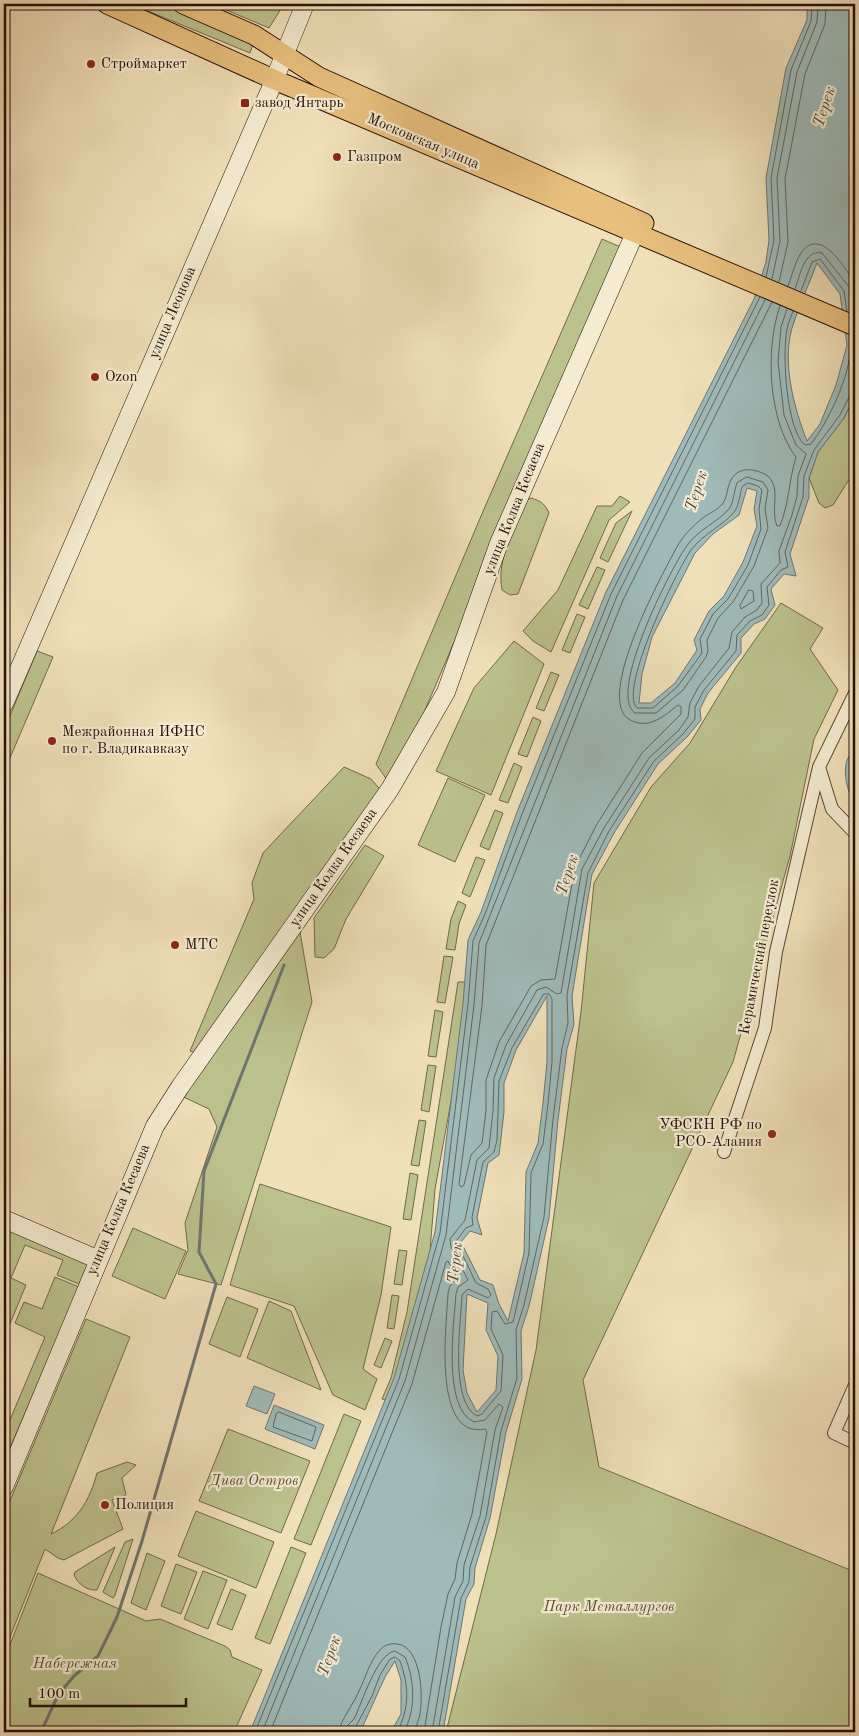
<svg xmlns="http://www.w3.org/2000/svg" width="859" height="1736" font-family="'Old Standard TT',serif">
<rect width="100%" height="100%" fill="#f0e0b9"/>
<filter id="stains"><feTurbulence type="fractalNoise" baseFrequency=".004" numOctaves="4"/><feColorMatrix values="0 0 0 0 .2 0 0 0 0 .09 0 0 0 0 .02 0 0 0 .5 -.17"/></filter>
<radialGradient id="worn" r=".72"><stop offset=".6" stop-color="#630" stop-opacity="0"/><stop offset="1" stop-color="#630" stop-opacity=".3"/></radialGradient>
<path fill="#bcc28e" stroke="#72684a" d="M131,4H166L254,41L250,53Z
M212,4H284L269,28Z
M602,239L623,248L392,787L376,764L484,509Z
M852,402H855V470L833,505L825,508L819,503L809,478L818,452L844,418Z
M620,496L630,502L609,520L551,652L533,641L523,631L558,590L597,506H612Z
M531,498C541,501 545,504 549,513L518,594L510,595L502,590C496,559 515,527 526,500Z
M632,511L608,562L600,558L616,523Z
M597,567L605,570L588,609L579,605Z
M781,603L823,628L810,649L838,690L814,739L790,856L733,1062L583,1380L599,1467L855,1572V1732H446L496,1534L536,1350L581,1012L594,883L651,787L690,743L736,667Z
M577,614L585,617L570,653L562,650Z
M514,641L544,664L491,795L436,771L474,688Z
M37,651L53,657L4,772V730Z
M551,672L559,675L544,711L536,708Z
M533,717L541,721L527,757L518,754Z
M514,763L522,767L508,803L499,800Z
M344,767L371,779L385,795L196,1053L190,1051L254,899L252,883L263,853Z
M448,778L485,795L455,862L418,845Z
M495,810L503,813L489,850L480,846Z
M365,845L384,856L346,919L334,949L324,958L315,957L314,918Z
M476,857L485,860L470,897L462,893Z
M458,901L466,905L459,924L455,950L446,949L451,919Z
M300,932L312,1002L221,1285L178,1274L188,1250L185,1223L217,1127L209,1109L177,1094Z
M444,956L453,957L445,1003L437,1002Z
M458,982H467L471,992L435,1189L429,1263L394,1402L382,1399L391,1378L407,1312Z
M435,1010L443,1012L436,1057L428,1056Z
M428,1065L436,1066L429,1112L421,1110Z
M419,1120L426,1121L419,1166L411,1165Z
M410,1173L418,1175L411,1220L403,1219Z
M260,1184L391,1227L381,1295L363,1369L377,1379L365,1410L333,1395L294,1306L230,1285Z
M9,1226L90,1260L79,1284L57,1275L63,1260L25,1245L11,1278L26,1285L4,1338V1237Z
M133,1228L186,1251L165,1299L112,1276Z
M399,1250L407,1251L402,1285L394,1284Z
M55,1277L79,1287L4,1462V1434L45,1337L15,1323L24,1302L42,1309Z
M392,1295L399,1296L394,1329L387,1328Z
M227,1297L258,1309L240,1357L209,1344Z
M269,1301L291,1311L321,1390L247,1358Z
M86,1319L130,1337L51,1534C77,1522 90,1500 97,1473L127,1462L136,1465L122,1478L126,1495L112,1500L123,1529L64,1560L58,1558L45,1549L4,1652V1515Z
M385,1338L392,1341L381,1368L374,1365Z
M344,1414L361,1421L311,1545L294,1539Z
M228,1429L310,1461L281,1533L199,1501Z
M196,1511L274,1542L256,1588L178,1556Z
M133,1539L115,1595L113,1598L103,1592L125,1542Z
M115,1547L97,1590C87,1591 78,1584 74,1575L75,1572Z
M291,1547L306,1553L270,1644L255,1638Z
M147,1553L165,1561L146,1610L131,1603Z
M176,1564L197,1572L181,1614L161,1606Z
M203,1571L227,1580L208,1629L184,1619Z
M38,1573L146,1621L160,1619L225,1646L230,1650L232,1657L262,1670L234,1732H4V1660Z
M231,1589L246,1595L232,1630L217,1624Z"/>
<path fill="#9ebbb9" stroke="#6e7672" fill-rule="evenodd" d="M807,4H855V395L844,418L818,452L809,478V497L790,554L796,576L784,574L771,589L775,605L765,619L754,624L741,638V653L708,693L700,709L701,720L687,737L658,764L614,833L592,874L572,996L574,1024L567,1049L558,1120L549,1218L529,1306L521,1331L522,1379L506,1432L490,1518L475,1568L474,1584L466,1599L443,1732H391L401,1714V1680L395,1661L385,1677L362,1728L354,1732H250L394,1378L435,1232L463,1004L468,940L481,912L517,812L606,592L754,299L766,262L769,240L766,178L786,68L807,20ZM817,263L840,294L847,345L836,385L820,424L807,441C794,408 782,363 792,328C799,306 809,284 817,263ZM747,488L757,491L754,509L757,526L743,562L724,596L709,611L694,640L697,650L675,683L651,703H639L642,674L652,637L674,594L695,553L713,534L739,515ZM547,996V1062L543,1103L538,1143L526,1172L524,1253L508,1321L499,1304L493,1285L480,1280L461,1242L470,1231L482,1235L477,1218L488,1163L499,1155L504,1112V1083L516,1050ZM467,1294L488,1303L486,1330L498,1356L496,1390L477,1412L467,1393L463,1370Z
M855,750V805C847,792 838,761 855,750Z
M254,1386L275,1394L267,1414L246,1406Z
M274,1405L324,1425L315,1449L265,1429Z"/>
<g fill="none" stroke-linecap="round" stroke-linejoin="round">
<path stroke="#626560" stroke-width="1" d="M766,277L774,240L771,178L791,70L811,21L812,4
M772,279L780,241L777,178L797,72L817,22L818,4
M779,282L788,242L785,179L805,74L825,24L826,4
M788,286C792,276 795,262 801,253C821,225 845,269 855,283
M795,289C800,276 804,249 822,253L850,288L854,314
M801,291L812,262L820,259L844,291L847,311
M772,302L623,600L486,945L482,1006L459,1184L461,1187L464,1185L471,1155L482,1143L486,1111V1080L499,1042L531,986L541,980L555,979L575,867L597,824L642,753L681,714V707L678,705C664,716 649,730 630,720C593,699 664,571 678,545C685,533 697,522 707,515C712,512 720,508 723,503C727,498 727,488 730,482C737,465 757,468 769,477C781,491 770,508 777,526H780C789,503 789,480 796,457C768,421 765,348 780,306
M793,311C791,317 788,323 787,329C782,353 786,430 805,445L811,444C830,419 855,367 850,336
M747,477L763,482L768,490L765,509L768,528L754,566L733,602L718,618L707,640L708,651L706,657L683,690L656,713H635C607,694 670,570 686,547C697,530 718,522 729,509C734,502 734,490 737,483Z
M748,483L758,486L762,490L759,509L761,529L748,565L728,599L713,614L700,639L702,653L678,686L653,708H637C618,690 677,570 691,550C703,534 725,524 734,512C739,506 740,494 742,487Z
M749,590L753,591L754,601L741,609L740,606Z
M544,994H549L552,999V1062L548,1104L543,1144L531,1173L529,1253L513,1322L505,1324L497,1311L492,1312L491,1329L503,1355L501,1391L482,1414L477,1416C449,1402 461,1321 462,1295L468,1289L488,1298L491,1295L488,1289L476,1283L456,1241L466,1228L473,1225L472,1217L483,1162L494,1152L497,1140L499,1081L512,1048Z
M279,1412L316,1427L312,1441L273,1427L276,1414Z
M255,1732L399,1379L440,1233L468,1004L473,941L485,914L522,814L611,594L760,297
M262,1732L405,1381L446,1235L474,1005L479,943L617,596L765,300
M270,1732L412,1384L446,1262L448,1261L457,1277L450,1286L448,1293C447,1322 431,1440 485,1429L487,1432L472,1514L457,1563L455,1579L448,1594L441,1627L424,1732
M339,1732C340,1720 354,1704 359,1691C366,1677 369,1662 380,1650C384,1645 391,1643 397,1644C422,1646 424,1700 419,1718C418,1723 415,1728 413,1732
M347,1732L348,1725L354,1719C362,1703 377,1653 395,1651L405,1657C415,1681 416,1709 404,1732
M353,1732L372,1696L380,1675L390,1659L395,1657L400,1661C409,1686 410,1708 397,1732
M432,1732L455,1597L463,1581L464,1565L480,1516L495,1430L503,1407L499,1404L485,1420L474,1422C442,1408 454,1323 456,1294L458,1287L468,1280L451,1247L450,1239L465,1220L477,1160L489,1148L493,1111L494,1078L506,1045L537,990L546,987L557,994L561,993L582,869L604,828L649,758L679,730L688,717L690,703L699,686L729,648L732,632L745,617L757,610L762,603L761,584L780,563L779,551L792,515L797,496L798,476L806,454L796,445L784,415L778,361L781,327L787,309
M438,1732L461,1598L469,1582L470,1567L486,1517L501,1431L517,1378L516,1330L524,1305L544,1217L553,1119L562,1048L568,1023L567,995L588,873L609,831L654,761L683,734L695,719V707L704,690L736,651L737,635L750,621L762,615L769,605L767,587L781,570L788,567L785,552L803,497L804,476L814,450L840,415L849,397L855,394"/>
<path stroke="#6e7672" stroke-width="3" d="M41,1732L58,1695L74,1676L98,1656L117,1617L142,1541L216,1284L199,1252L204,1171L284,965"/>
<defs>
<path id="street" d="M855,693L819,767L832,809L855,833
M724,1152L765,1028L776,952L819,767
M855,1385L834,1433L855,1443"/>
<path id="secondary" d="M4,704L271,88L305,4
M4,1219L99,1260
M4,1487L155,1126L180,1087L390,789L446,692L499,543L635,233"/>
<path id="primary" d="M107,4L275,80L855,326
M183,4L254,35L319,77L644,223"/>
</defs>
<use href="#street" stroke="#594334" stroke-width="14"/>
<use href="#secondary" stroke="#270f07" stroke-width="19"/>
<use href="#primary" stroke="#270f07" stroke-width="21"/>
<use href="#street" stroke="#f5ebd2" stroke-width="12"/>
<use href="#secondary" stroke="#f5ebd2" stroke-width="18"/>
<use href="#primary" stroke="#e8c07c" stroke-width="19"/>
</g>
<g fill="#8f2418" stroke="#f5ebd2" stroke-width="2">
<circle cx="91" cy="64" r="5"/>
<rect x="240" y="98" width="10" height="10" rx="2.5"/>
<circle cx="337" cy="157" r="5"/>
<circle cx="95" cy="377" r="5"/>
<circle cx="52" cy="741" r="5"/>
<circle cx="175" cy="945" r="5"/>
<circle cx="772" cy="1134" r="5"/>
<circle cx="105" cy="1505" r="5"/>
</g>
<g text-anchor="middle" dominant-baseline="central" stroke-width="4.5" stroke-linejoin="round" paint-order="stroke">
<g font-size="15" fill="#270f07" stroke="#f5ebd2" text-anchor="start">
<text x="101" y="64">Строймаркет</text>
<text x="255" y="103">завод Янтарь</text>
<text x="347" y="157">Газпром</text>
<text x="105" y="377">Ozon</text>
<text x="62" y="732">Межрайонная ИФНС<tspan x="62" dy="17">по г. Владикавказу</tspan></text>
<text x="185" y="945">МТС</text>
<text x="762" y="1125" text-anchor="end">УФСКН РФ по<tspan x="762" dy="17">РСО-Алания</tspan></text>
<text x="115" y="1505">Полиция</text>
</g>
<g font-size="15" fill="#270f07" stroke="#f5ebd2">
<text transform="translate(423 142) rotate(23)">Московская улица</text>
<text transform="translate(173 313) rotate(-67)">улица Леонова</text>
<text transform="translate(515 509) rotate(-68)">улица Колка Кесаева</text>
<text transform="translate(334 868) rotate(-55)">улица Колка Кесаева</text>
<text transform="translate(760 957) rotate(-79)">Керамический переулок</text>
<text transform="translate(119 1210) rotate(-67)">улица Колка Кесаева</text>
</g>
<g font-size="15" font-style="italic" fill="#5b4e36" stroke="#f5ebd2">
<text x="254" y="1481">Дива Остров</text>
<text x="609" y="1607">Парк Металлургов</text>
<text x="75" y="1664">Набережная</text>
</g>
<g font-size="16" font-style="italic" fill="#514b45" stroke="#f5ebd2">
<text transform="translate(825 107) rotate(-72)">Терек</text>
<text transform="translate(697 491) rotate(-72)">Терек</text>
<text transform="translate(568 875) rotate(-72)">Терек</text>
<text transform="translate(456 1263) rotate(-84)">Терек</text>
<text transform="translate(330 1656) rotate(-70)">Терек</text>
</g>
</g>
<rect width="859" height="1736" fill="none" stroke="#f0e0b9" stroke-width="20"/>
<rect x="5" y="5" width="849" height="1726" fill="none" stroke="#270f07" stroke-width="2.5"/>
<rect x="10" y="10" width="839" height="1716" fill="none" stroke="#270f07"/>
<path d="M30 1698v8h156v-8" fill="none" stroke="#270f07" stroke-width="2.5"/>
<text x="38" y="1698" font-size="15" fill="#270f07" stroke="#f5ebd2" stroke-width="4" paint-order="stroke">100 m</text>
<rect width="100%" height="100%" filter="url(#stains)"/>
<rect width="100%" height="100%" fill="url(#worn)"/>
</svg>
